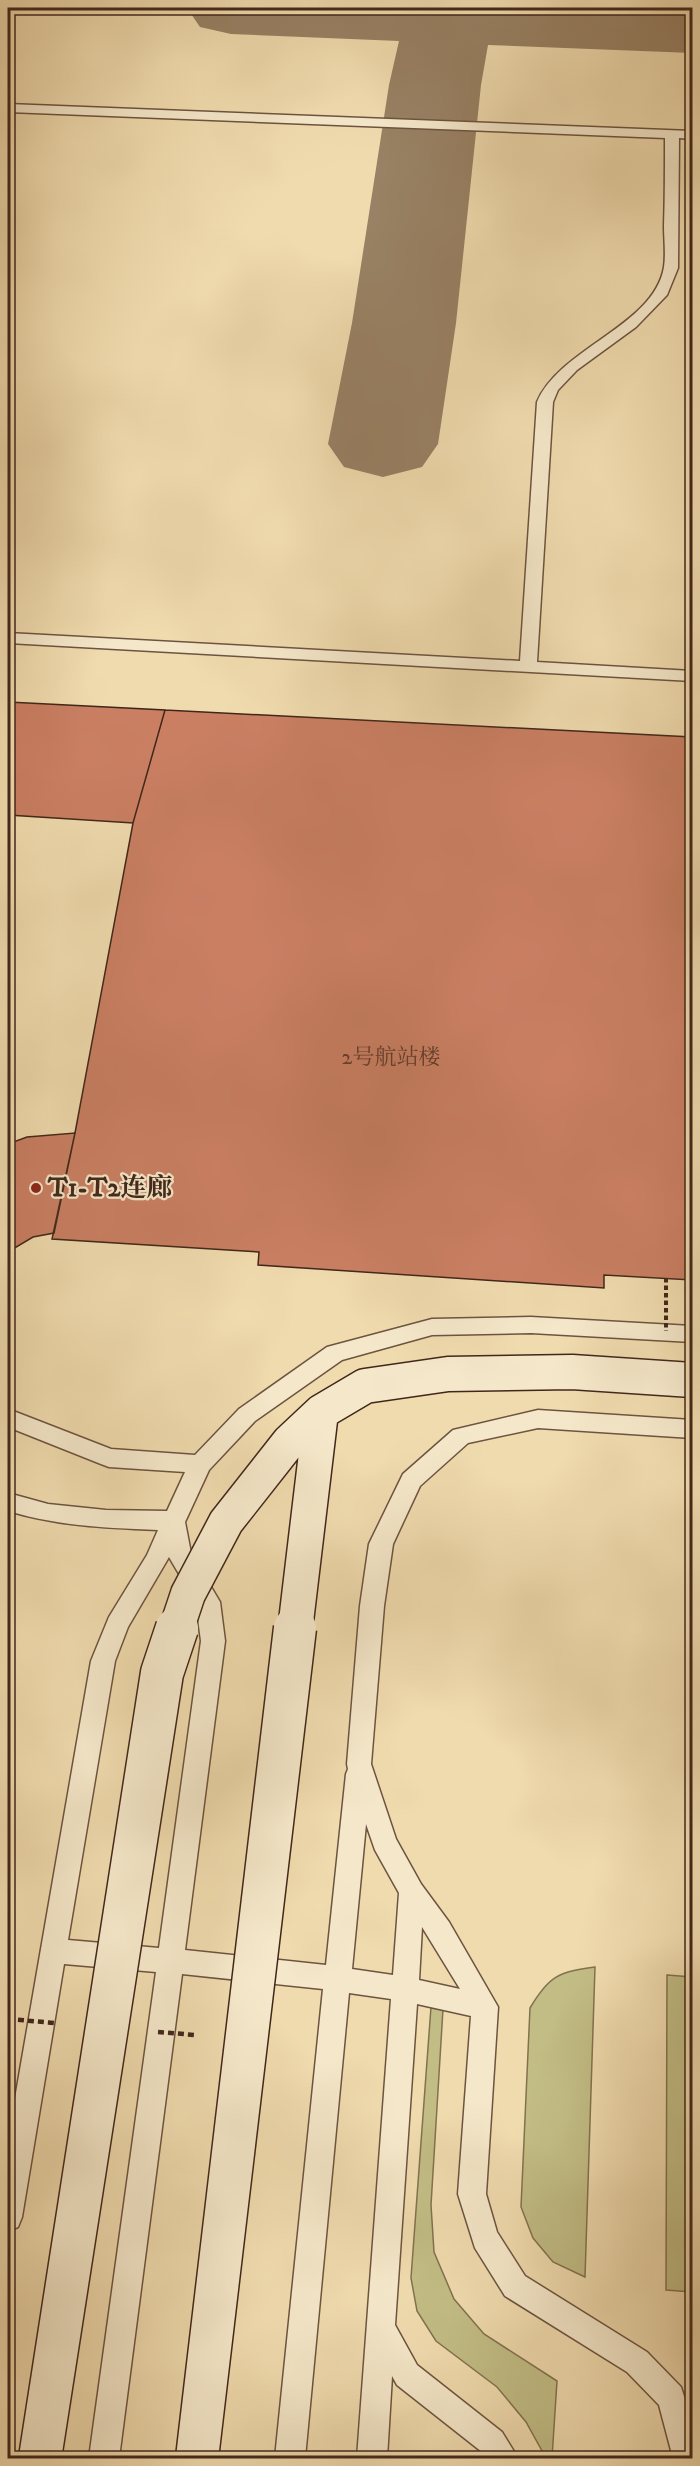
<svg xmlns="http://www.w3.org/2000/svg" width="700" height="2466" font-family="'IM FELL DW Pica','Noto Serif SC',serif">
<rect width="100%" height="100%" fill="#f0dbae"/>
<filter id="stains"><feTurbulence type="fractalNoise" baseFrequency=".00333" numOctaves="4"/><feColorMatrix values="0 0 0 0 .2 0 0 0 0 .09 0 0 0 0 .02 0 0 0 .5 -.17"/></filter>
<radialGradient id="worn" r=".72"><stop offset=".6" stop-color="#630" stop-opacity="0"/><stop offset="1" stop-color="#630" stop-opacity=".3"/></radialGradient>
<path fill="#c2bd85" stroke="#827250" stroke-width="1.5" d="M595,1967L585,2277L553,2262L533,2238L521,2207L530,2008C549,1976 558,1972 595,1967Z
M667,1975L692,1977V2292L666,2290Z
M431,2007L443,2009L431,2205L434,2252L454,2299L484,2334L557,2381L552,2458H546L526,2422L497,2387L436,2341L417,2311L411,2278Z"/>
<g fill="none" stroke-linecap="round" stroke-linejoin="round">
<path fill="#988164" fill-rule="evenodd" d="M187,8H692V53L488,45L481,85L456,323L438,444L422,467L383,477L344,467L328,444L352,323L389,85L399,41L231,34L200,27Z"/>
</g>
<path fill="#ca7f63" stroke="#41271b" stroke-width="1.5" d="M8,702L165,710L133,823L8,815Z
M165,710L692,737V1280L604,1275V1288L258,1265L259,1252L52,1239L75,1133L133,823Z
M75,1133L54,1233L33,1237L8,1252V1144L27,1137Z"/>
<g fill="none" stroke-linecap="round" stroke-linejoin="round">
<defs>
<path id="service" d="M8,104L692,131V139L679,138L678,268L667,295L636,327L577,370L558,390L553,402L537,662L692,671V681L8,643V633L520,661L537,402C561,347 654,326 664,267C666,254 664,239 664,226C665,196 665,167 665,138L8,112Z
M531,1317L692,1326V1342L531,1333L432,1335L342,1360L255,1421L209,1470L185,1522L191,1553L220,1602L225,1641L185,1950L326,1965L346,1774L348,1769L347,1764L360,1606L369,1544L403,1474L453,1430L538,1410L692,1420V1438L538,1428L468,1443L420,1486L393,1544L384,1606L371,1764L396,1839L421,1884L449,1922L498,2007L486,2194L497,2232L525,2276L647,2352L681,2387L692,2421V2458H673L659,2405L627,2372L505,2296L475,2248L458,2194L471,2016L417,2004L395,2325L417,2365L502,2432L518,2458H486L482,2452L397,2385L392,2376L387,2458H357L391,1999L349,1993L305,2458H275L323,1989L182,1974L119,2458H89L156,1972L64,1964L22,2217L18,2227L8,2231V2139L91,1661L109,1617L147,1555L158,1530C105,1528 59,1526 8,1511V1493L48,1504L106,1510L167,1511L185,1472L109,1467L101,1464L8,1427V1409L111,1449L195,1455L239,1409L327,1347L432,1319ZM169,1557L196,1603L201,1641L159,1948L68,1940L115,1661L128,1627ZM366,1824L375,1850L399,1893L393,1975L352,1969ZM422,1927L460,1989L419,1980Z"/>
</defs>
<use href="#service" stroke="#6d5440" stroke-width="3"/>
<use href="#service" fill="#f5e8ca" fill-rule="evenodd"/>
<defs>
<path id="secondary-bridge-far1" d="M176,1630L188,1594L226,1522L289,1442L321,1412L365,1386L448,1374L572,1372L692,1380
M295,1630L321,1412"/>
<path id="secondary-bridge" d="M40,2458L162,1673L177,1628
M197,2458L295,1628"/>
</defs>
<use href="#secondary-bridge-far1" stroke="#41271b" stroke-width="37" stroke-linecap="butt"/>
<use href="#secondary-bridge" stroke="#41271b" stroke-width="45" stroke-linecap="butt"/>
<path stroke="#41271b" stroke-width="4" stroke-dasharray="4.5 3" stroke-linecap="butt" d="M666,1278V1331"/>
<path stroke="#41271b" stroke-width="4.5" stroke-dasharray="6 4" stroke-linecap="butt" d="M8,2019L55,2023
M158,2032L195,2035"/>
<use href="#secondary-bridge-far1" stroke="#f5e8ca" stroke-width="34"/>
<use href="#secondary-bridge" stroke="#f5e8ca" stroke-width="42"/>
</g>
<circle fill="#8f2418" stroke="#f5e8ca" stroke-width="2" cx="36" cy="1188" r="6"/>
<g text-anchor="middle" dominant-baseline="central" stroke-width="4.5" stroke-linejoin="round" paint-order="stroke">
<g font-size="22" fill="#633d2d">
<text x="391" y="1057">2号航站楼</text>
</g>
<g font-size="26" font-weight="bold" fill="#41271b" stroke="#f5e8ca" text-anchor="start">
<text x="48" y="1188">T1-T2连廊</text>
</g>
</g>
<rect width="700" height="2466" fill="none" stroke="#f0dbae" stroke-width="30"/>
<rect x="9" y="9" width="682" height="2448" fill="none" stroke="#41271b" stroke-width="3"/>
<rect x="15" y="15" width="670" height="2436" fill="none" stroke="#41271b" stroke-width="1.5"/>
<rect width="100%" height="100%" filter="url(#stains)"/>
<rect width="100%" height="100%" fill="url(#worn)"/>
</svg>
